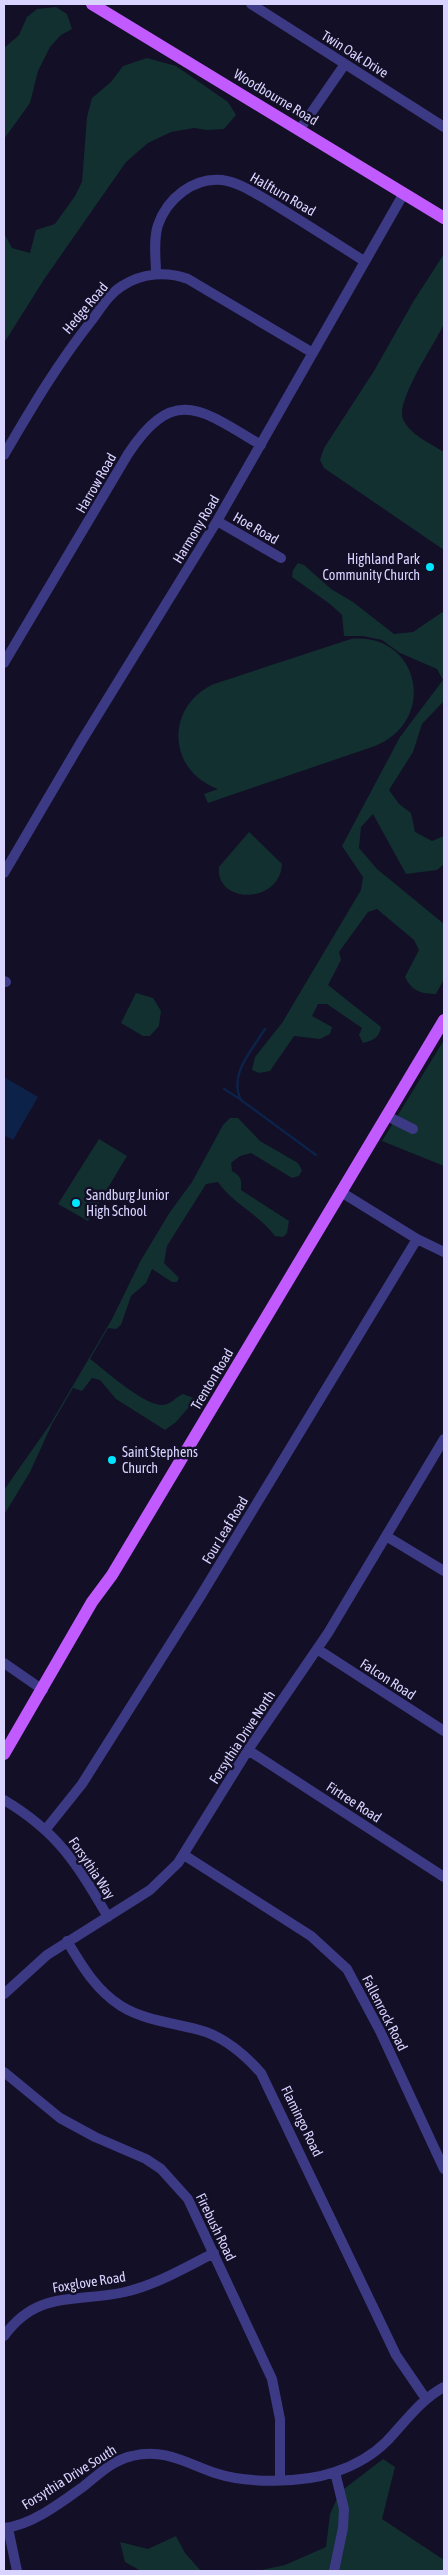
<svg xmlns="http://www.w3.org/2000/svg" width="448" height="2575" font-family="'Asap Condensed',sans-serif">
<rect width="100%" height="100%" fill="#130f26"/>
<path fill="#12302f" d="M56,7L67,14L72,29L61,35L50,47L38,71L30,103L4,139V48L19,35L27,17L37,9Z
M147,58L176,66L228,102L236,115L224,129L207,130L194,128L171,132L148,143L126,162L45,278L4,343V233L12,248L30,253L36,230L55,224L75,196L82,182L87,117L92,98L111,82L123,66Z
M444,254C444,268 448,317 443,326C435,343 395,402 403,419C409,434 431,444 444,452V550L324,468L320,460L324,448L374,371L413,302Z
M298,563L304,565L331,589L353,602L394,634L413,632L444,611V701L422,724L413,752L389,790L399,804L411,813L415,832L432,841L444,836V864L437,870L406,874L373,814L361,827L359,848L377,869L444,924V979L436,994C421,994 412,991 405,977L419,950L414,940L377,909L368,912L339,952L341,960L328,985L381,1027C379,1038 374,1040 363,1043L359,1035L362,1028L327,1004H318L312,1016L332,1027L330,1034L320,1039L294,1036L270,1071L259,1073L252,1070L255,1057L282,1023L361,890L363,877L342,846L400,737L443,680L437,669L400,653L382,640L363,636H344L342,615L330,604L292,577L293,570Z
M351,639C419,632 439,720 375,746L208,803L204,794L218,789C167,771 165,706 214,684Z
M249,832L282,864C280,905 215,904 219,867Z
M136,993L153,998L161,1011L159,1026L150,1036H143L121,1023Z
M444,1040V1166L382,1141Z
M230,1118H238L260,1141L298,1163L302,1170L299,1176L292,1178L251,1153L240,1156L231,1163L232,1171C241,1176 242,1180 241,1190L289,1221L287,1233L283,1237L275,1236C259,1214 233,1204 218,1182L206,1184L167,1246L164,1263L179,1278L177,1282H172L152,1269L146,1283L131,1296L121,1325L116,1329L108,1328L90,1359C104,1369 150,1412 167,1404C173,1402 177,1396 183,1394L196,1399L176,1422L165,1430L116,1399L100,1380L92,1378L82,1391L73,1388L52,1424L30,1472L4,1515V1490L51,1423L112,1319L141,1260L170,1212L192,1182L223,1125Z
M99,1139L127,1156L88,1221L58,1204Z
M383,2459L395,2467L382,2519L444,2560V2571H257L285,2565L326,2547L330,2514L340,2492Z
M176,2536L185,2553L201,2571H141L125,2562L120,2542L148,2549Z"/>
<path fill="#0c2248" d="M4,1077L38,1097L13,1140L4,1135Z"/>
<g fill="none" stroke-linecap="round" stroke-linejoin="round">
<path stroke="#0c2248" stroke-width="2.5" d="M265,1029C252,1050 228,1075 241,1100L316,1155
M224,1089L240,1099"/>
<path stroke="#3d3a85" stroke-width="10" d="M251,4L444,127
M300,129L345,64
M156,274C156,259 153,240 158,225C167,199 193,177 222,180C238,182 253,192 267,200C300,220 331,240 364,261
M4,455C32,407 58,363 92,320C101,308 109,294 122,286C142,273 166,271 188,279L313,353
M217,521L281,558
M4,663L128,454C174,384 202,410 261,445
M4,873L81,742L217,521L404,193
M4,981L6,982
M387,1116L413,1129
M341,1192L417,1239L444,1252
M386,1536L444,1571
M317,1649L444,1731
M4,1663L43,1690
M248,1750L444,1877
M4,1800C58,1832 77,1864 108,1917
M46,1829L82,1784L200,1597L417,1239
M184,1855L311,1936L347,1969L380,2031L444,2169
M67,1941C82,1966 96,1990 121,2006C147,2022 178,2023 206,2032C228,2040 246,2056 261,2073L396,2355L426,2399
M4,1994L47,1955L150,1890L178,1863L248,1750L328,1633L444,1439
M4,2072L60,2118L95,2137L146,2159L161,2169L188,2199L272,2379L280,2419V2480
M4,2336C38,2289 77,2303 125,2292C156,2285 186,2267 214,2253
M4,2528C32,2525 62,2502 84,2486C98,2475 113,2460 132,2456C164,2448 186,2463 215,2473C248,2484 303,2483 335,2472C353,2466 373,2455 387,2441C405,2422 420,2400 444,2387
M8,2528L17,2571
M334,2571L343,2528L344,2509L335,2472"/>
<path stroke="#c25bff" stroke-width="12" d="M92,4L444,218
M4,1754L92,1602L112,1575L444,1020"/>
</g>
<g fill="#00e5ff" stroke="#130f26" stroke-width="2">
<circle cx="430" cy="567" r="5"/>
<circle cx="76" cy="1203" r="5"/>
<circle cx="112" cy="1460" r="5"/>
</g>
<g text-anchor="middle" dominant-baseline="central" stroke-width="5" stroke-linejoin="round" paint-order="stroke">
<g font-size="14" fill="#d9d4ff" stroke="#130f26">
<text transform="translate(355 54) rotate(32)">Twin Oak Drive</text>
<text transform="translate(276 97) rotate(31)">Woodbourne Road</text>
<text transform="translate(283 194) rotate(30)">Halfturn Road</text>
<text transform="translate(85 308) rotate(-50)">Hedge Road</text>
<text transform="translate(96 483) rotate(-60)">Harrow Road</text>
<text transform="translate(256 528) rotate(30)">Hoe Road</text>
<text transform="translate(196 529) rotate(-59)">Harmony Road</text>
<text transform="translate(212 1379) rotate(-59)">Trenton Road</text>
<text transform="translate(225 1530) rotate(-59)">Four Leaf Road</text>
<text transform="translate(388 1679) rotate(33)">Falcon Road</text>
<text transform="translate(242 1737) rotate(-57)">Forsythia Drive North</text>
<text transform="translate(354 1802) rotate(33)">Firtree Road</text>
<text transform="translate(92 1868) rotate(56)">Forsythia Way</text>
<text transform="translate(385 2013) rotate(63)">Fallenrock Road</text>
<text transform="translate(302 2121) rotate(64)">Flamingo Road</text>
<text transform="translate(216 2227) rotate(64)">Firebush Road</text>
<text transform="translate(89 2282) rotate(-9)">Foxglove Road</text>
<text transform="translate(69 2477) rotate(-32)">Forsythia Drive South</text>
</g>
<g font-size="14" fill="#d9d4ff" stroke="#130f26" text-anchor="start">
<text x="420" y="559" text-anchor="end">Highland Park<tspan x="420" dy="16">Community Church</tspan></text>
<text x="86" y="1195">Sandburg Junior<tspan x="86" dy="16">High School</tspan></text>
<text x="122" y="1452">Saint Stephens<tspan x="122" dy="16">Church</tspan></text>
</g>
</g>
<rect width="448" height="2575" fill="none" stroke="#d9d4ff" stroke-width="10"/>
</svg>
